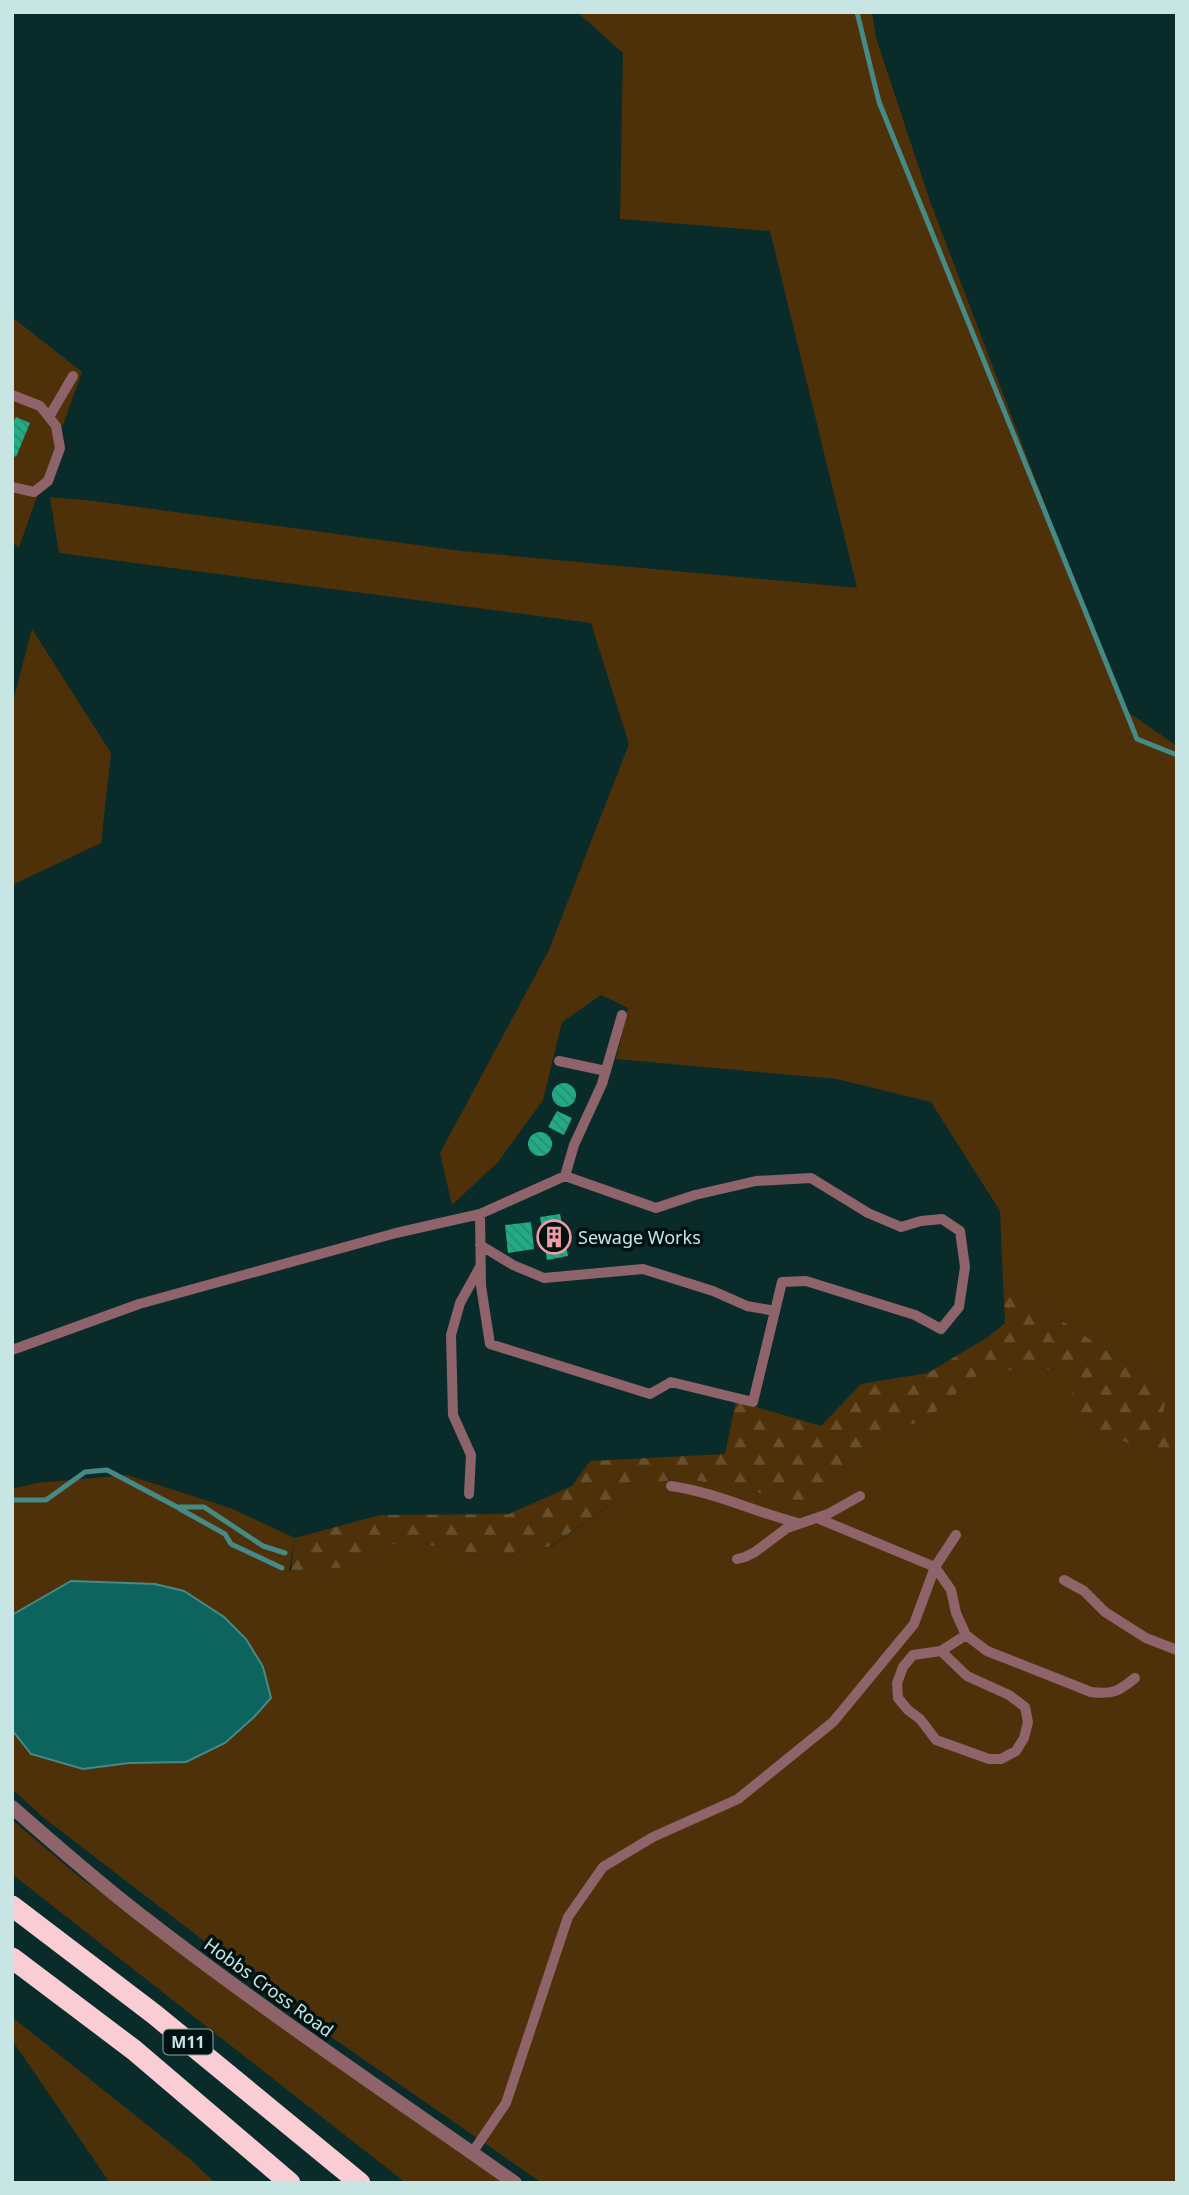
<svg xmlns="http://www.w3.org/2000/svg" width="1189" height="2195" font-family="'Noto Sans',sans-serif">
<defs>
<pattern id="forest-firs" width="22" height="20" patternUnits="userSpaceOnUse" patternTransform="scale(1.75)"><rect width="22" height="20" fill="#4f3109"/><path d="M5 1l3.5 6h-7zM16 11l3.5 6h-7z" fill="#674f2d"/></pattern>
<pattern id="building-back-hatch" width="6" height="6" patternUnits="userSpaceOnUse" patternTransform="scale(1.75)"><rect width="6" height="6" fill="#23ab86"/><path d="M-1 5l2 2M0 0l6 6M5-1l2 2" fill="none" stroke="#2a8c72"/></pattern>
</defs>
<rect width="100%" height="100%" fill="#092c2a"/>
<path fill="#4f3109" d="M577,12H872L876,38L930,201L1122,708L1177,746V1430L1161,1425L1153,1381L1003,1282L1000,1211L931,1102L837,1079L616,1059L628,1008L601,995L562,1022L543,1100L498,1162L452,1205L440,1153L549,950L629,744L591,623L59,553L50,497L94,501L461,551L857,588L770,231L620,219L623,53Z
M12,317L82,372L19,547L12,543Z
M32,629L111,753L101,843L12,885V705Z
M1066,1369L1177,1461V2183H542L311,2023L44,1818L12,1789V1489L37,1483L127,1475L230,1508L295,1538L289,1571L366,1566L393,1544H423L495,1558L552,1546L641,1483L689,1479L810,1503L871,1437L926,1420L983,1370Z
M12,1820L82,1879L472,2153L511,2183H406L12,1874Z
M12,2017L191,2160L215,2183H110L12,2040Z"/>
<path fill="url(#forest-firs)" d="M1003,1282L1153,1381L1165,1403L1161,1425L1177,1430V1464L1079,1422L1066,1369L983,1370L926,1420L871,1437L810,1503L689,1479L641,1483L551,1546L495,1558L423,1544H393L366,1566L291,1571L295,1538L380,1515L509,1514L572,1486L590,1461L725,1454L736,1401L821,1426L861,1384L928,1373L988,1337L1005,1323Z"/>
<path fill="#0d635e" stroke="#458a86" stroke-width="2" d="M71,1581L155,1584L184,1591L224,1617L246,1639L263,1667L271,1698L254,1717L225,1743L186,1762L129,1763L83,1769L31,1754L12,1730V1615Z"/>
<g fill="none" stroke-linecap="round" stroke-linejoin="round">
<path stroke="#458a86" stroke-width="5" d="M857,12L879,102L1137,739L1177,755
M12,1500H46L85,1472L107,1470L177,1507H204L263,1546L285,1553
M180,1509L225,1534L231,1544L282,1568"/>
</g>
<path fill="url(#building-back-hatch)" d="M16,417L30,423L16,457L12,455V425Z
M552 1095a12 12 0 1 1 24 0a12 12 0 1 1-24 0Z
M557,1111L572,1118L564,1135L548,1127Z
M528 1144a12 12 0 1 1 24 0a12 12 0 1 1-24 0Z
M560,1214L568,1256L547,1260L540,1217Z
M531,1222L534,1249L508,1253L505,1225Z"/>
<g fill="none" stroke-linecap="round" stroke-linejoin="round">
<path stroke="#8e636a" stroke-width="10" d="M12,395L40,406L56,426L60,448L48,481L34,492L12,487
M49,417L73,376
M559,1061L606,1071
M565,1176L574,1145L602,1084L622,1015
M480,1245L513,1265L544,1278L643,1269L713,1291L747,1306L775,1311
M12,1350L139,1304L396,1233L480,1214L565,1176L656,1208L695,1195L756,1181L811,1178L868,1213L901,1227L921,1221L942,1219L960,1231L965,1267L959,1307L941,1329L915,1315L806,1281L782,1282L753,1402L671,1382L650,1394L490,1344L481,1286L480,1214
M671,1486C718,1493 754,1512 798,1523
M469,1494L471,1455L453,1415L451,1335L460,1303L480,1267
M817,1518L935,1567L951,1590L956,1613L966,1635L987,1651L1091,1692C1113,1695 1119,1691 1135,1678
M737,1559L745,1557L755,1552L787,1528L828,1514L860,1496
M1064,1580L1084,1591L1105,1612L1146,1638L1177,1650
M941,1651L967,1676L1009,1695L1025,1707L1028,1722L1024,1738L1016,1751L1001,1759H989L936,1740L920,1719L908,1710L898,1698L897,1683L903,1667L913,1655L941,1651L966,1635
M472,2153L506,2103L568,1917L603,1867L653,1837L738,1799L833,1722L914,1624L935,1567L956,1535"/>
<path stroke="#8e636a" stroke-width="14" d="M12,1807C58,1847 103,1887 151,1923C269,2014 393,2097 515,2183"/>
<path stroke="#f9cdd3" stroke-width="21" d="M12,1906L154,2014L360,2183
M12,1958L134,2050L290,2183"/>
</g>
<defs>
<symbol id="building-ring" viewBox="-11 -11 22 22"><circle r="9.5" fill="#001312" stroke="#f39aa9" stroke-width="1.5"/><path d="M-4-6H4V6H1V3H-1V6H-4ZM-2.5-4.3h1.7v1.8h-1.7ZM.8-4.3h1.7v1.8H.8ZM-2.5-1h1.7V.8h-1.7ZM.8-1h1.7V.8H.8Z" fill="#f39aa9"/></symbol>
</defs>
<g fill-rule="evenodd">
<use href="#building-ring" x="535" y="1218" width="38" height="38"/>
</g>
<g text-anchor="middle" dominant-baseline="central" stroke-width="7" stroke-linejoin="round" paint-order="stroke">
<rect fill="#001312" stroke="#8ba7a4" stroke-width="2" x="163.5" y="2029.5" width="49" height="25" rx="5"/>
<g font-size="16" font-weight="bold" fill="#c7e6e3">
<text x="188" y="2042">M11</text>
</g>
<g font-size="18" fill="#c7e6e3" stroke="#001312" text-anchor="start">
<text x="578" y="1237">Sewage Works</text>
</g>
<g font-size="18" fill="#c7e6e3" stroke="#001312">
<text transform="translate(269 1987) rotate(36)">Hobbs Cross Road</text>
</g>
</g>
<rect width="1189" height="2195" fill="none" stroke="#c7e6e3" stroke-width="28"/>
</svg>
